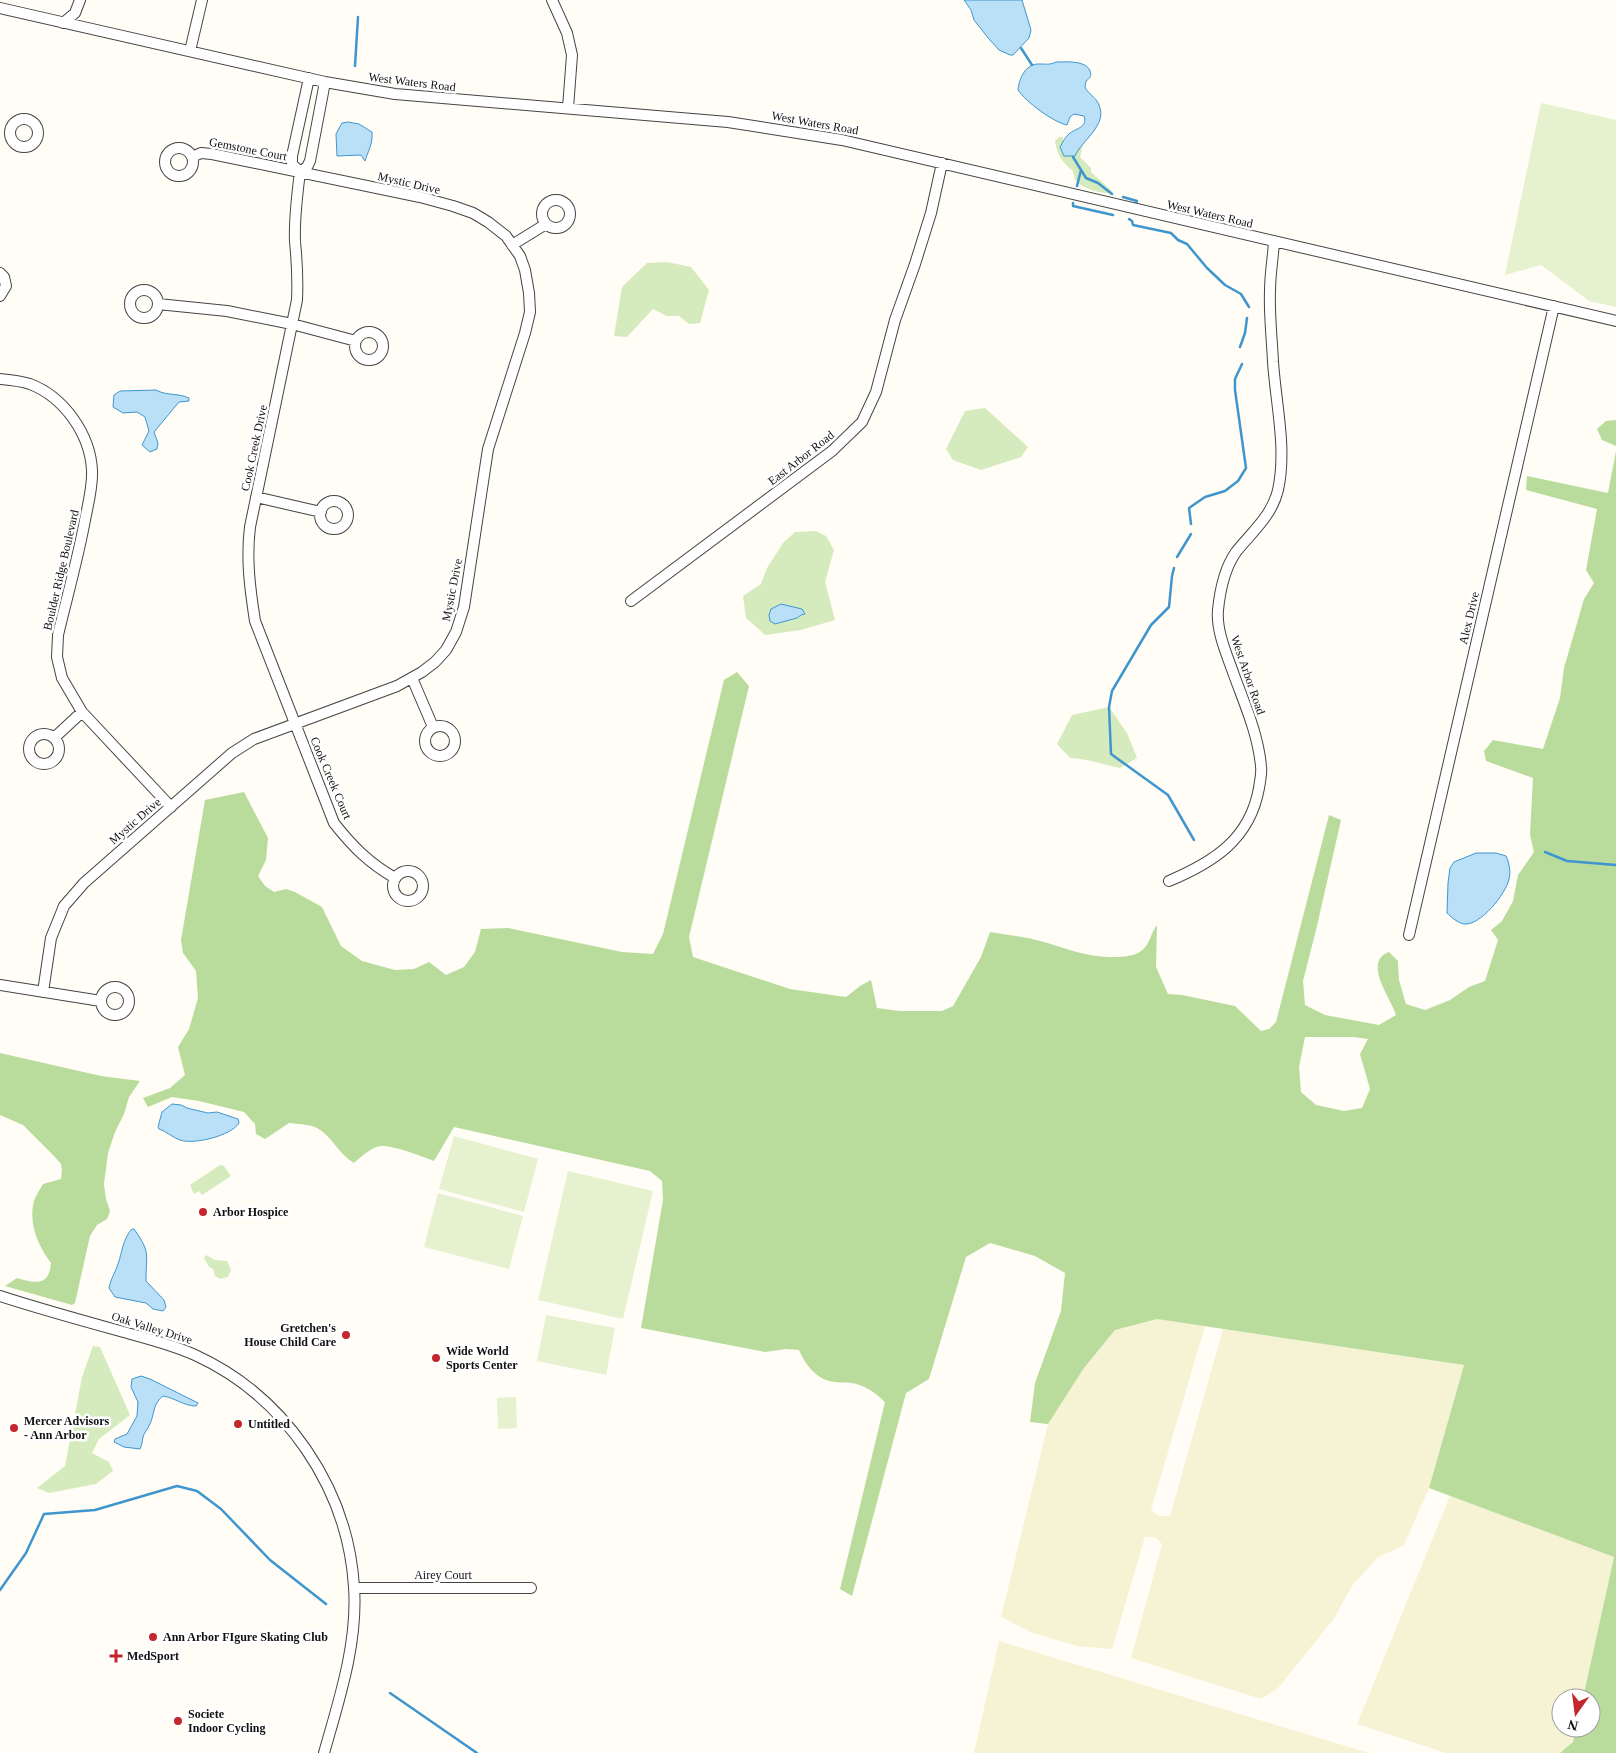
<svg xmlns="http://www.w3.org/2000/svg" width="1616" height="1753" font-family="Georgia,serif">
<rect width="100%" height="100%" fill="#fffdf5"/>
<path fill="#f6f3d4" d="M1157,1319L1205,1326L1151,1510L1159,1516H1170L1223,1329L1464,1365L1429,1488L1404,1545L1377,1558L1352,1586L1333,1620L1278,1688L1261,1699L1131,1658L1162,1544L1155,1537H1145L1112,1649L1077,1646L1033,1633L1001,1617L1048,1424L1084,1368L1115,1330Z
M1450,1496L1614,1557L1583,1698H1561V1728H1576L1573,1742L1560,1753H1446L1357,1724Z
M999,1641L1369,1753H974Z"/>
<path fill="#d5ebbd" d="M1059,137H1063V142L1060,147L1064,156H1075L1078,149L1083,144L1080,157L1091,168V172L1112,191L1111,193C1102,194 1084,189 1077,182C1074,179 1074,175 1073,171C1062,162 1057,155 1055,141Z
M667,262L691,267L709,290L700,323L689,324L679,316H667L653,309L627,337L614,336L622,287L647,263Z
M985,408L1028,447L1021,457L981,470L953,460L946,449L965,411Z
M816,531L826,536L834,550L825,582L835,620L801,630L765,635L746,618L743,596L761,584L767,568L783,543L795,532Z
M1109,707L1127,733L1137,758L1120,768C1101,764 1089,759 1070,758L1057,744L1072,715Z
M220,1165L224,1166L231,1176L202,1195L199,1191L194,1194L190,1185Z
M206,1255L215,1260L227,1261L231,1270L228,1277L220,1279L215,1276L213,1269L209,1267L204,1258Z
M93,1346L100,1347L130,1415L99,1439L92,1453L109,1462L113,1471L96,1484L49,1493L37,1488L65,1466L82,1377Z"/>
<path fill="#b9dc9c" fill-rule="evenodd" d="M1616,420V446L1602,440L1597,429L1606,421Z
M1616,451V1753H1560L1573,1742L1576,1728H1591V1698H1583L1614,1557L1429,1488L1464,1365L1157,1319L1115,1330L1084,1368L1048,1424L1030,1422L1035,1383L1061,1311L1065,1273L1035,1256L990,1243L966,1257L929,1379L906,1393L852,1596L840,1589L885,1402C876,1393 863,1384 851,1383C846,1382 841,1383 835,1382C817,1380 806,1366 799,1350L786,1349L765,1352L641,1328L663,1200L662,1181L650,1171L454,1127L434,1161C422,1156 392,1145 381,1146C371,1147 361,1157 354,1163C339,1155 332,1136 317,1128C310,1124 297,1124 289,1123L265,1139L256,1134L255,1124L244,1112L199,1101L172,1097L148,1107L143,1098L170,1088L185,1075L178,1047L189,1029L198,998L196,971L183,953L181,940L205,800L244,792L268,838L266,860L258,876L265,886L274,892L286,889L295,892L322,907L341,946L362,961L395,970L414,969L429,962L446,975L464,967L475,952L481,929L508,928L622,952L653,954L663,934L724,680L737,672L749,686L689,937L693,957L790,989L846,997L860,986L871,980L877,1008L900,1011H942L953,1006L981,957L990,932C1008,935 1027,937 1044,942C1072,950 1085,957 1115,957C1122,957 1132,956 1138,953C1150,947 1150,934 1157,925L1156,967L1168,994L1182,995L1235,1006L1261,1031L1269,1029L1276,1022L1329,815L1341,820L1317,926L1303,981L1305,1005L1325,1015L1379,1025L1396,1015C1391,998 1362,962 1389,952L1398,961L1399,980L1406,1004L1425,1010L1450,1000L1469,987L1485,981L1498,940L1491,930L1502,921L1513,901L1518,875L1534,852L1530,835L1533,778L1486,761L1484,751L1493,740L1543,749L1560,698L1564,668L1584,599L1594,583L1586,570L1597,509L1526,490L1527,476L1608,493ZM1305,1037H1353L1368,1039L1360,1054L1370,1089L1362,1108L1344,1111L1316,1105L1301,1092L1299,1067Z
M0,1053L101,1076L140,1081L129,1097L124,1114L115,1132L108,1153L104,1184L106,1199L110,1211L107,1219L97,1225L90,1236L75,1303L72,1305L5,1286L17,1278C35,1283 49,1287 51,1263C38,1246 28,1223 34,1201C36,1195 40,1189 43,1184L61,1179L62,1170L61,1164L54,1156L23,1125L0,1115Z"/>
<path fill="#e6f2cf" d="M1541,103L1616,120V307L1589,301L1541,265L1505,275Z
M454,1136L538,1159L524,1212L439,1189Z
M568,1171L653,1191L623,1319L538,1300Z
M438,1193L523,1216L509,1269L424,1247Z
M546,1315L615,1328L606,1375L537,1361Z
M516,1397L517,1428L498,1429L497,1398Z"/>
<path fill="#b9e0f7" stroke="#3f96cf" d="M964,0H1022L1031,30L1029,38L1013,55H1010L999,50L989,39L974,20L971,10Z
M1056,62C1066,62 1086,60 1090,71C1092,76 1090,78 1086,81L1085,87C1088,94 1096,97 1099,105C1108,125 1082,140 1075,156H1064L1060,147C1063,142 1065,137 1070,133C1077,128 1088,127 1084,116L1074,114L1070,117L1067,125C1053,122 1026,102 1018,90C1019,78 1026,63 1040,64C1047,64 1050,65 1056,62Z
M348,122L359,124L372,132C373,144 368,151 365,161L361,155L337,156L336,134L342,123Z
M156,390C167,396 179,393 189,398V401L179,402L154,432L158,443L157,449L150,452L142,445L149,431L145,417L137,412L123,413L113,407L114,395L120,391Z
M781,604L802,609L805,614L801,615L797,618L775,624L770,621L769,615L771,609Z
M1476,853H1496L1506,856C1509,862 1511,872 1509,879C1506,894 1480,926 1464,924C1458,923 1451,917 1447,913L1448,883L1450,868L1454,862Z
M172,1104L181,1105L187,1108L208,1113L217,1112L238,1119L239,1123C231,1136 193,1145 180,1140C173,1138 166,1131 159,1129L158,1127L162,1112Z
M132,1229H134C151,1253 146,1253 146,1281L164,1300L166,1307L163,1311L153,1309L146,1303L115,1297L109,1288C111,1278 115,1273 118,1264C122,1253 123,1238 132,1229Z
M141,1376L150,1379L198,1403L196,1406C184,1406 175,1398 163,1396C152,1404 155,1415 149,1426C147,1430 144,1433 143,1437C142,1442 142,1445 140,1449L124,1447L114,1442L115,1439L127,1434L137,1416L138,1402L131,1387L132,1379Z"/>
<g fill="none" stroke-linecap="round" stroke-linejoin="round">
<path stroke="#3f96cf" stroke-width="2.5" d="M1021,48L1032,65
M355,66L358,17
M1073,157L1086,178L1098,183L1112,194
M1077,186L1081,170
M1123,197L1137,201L1136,203
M1073,203V206L1113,215
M1129,219L1132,221L1133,225L1171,233L1178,240L1187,244L1207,268L1225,285L1241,294L1249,307
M1240,347L1245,333L1247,318
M1191,524L1189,508L1205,497L1225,491L1238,481L1246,468L1235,390V379L1242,364
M1177,557L1191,534
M1174,568L1172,576L1169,607L1151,625L1112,691L1109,707L1111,754L1168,795L1194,840
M1545,852L1567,861L1616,865
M0,1590L26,1553L44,1514L95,1510L177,1486L197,1491L221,1509L270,1560L326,1604
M390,1693L477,1753"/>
<defs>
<path id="minor" d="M552,0L567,33L572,55L568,108
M0,8L325,82L395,94L728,122L842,140L1616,321
M63,23L75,13L80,0
M190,51L202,0
M325,82L310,161L307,167L300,172C297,195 294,218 295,242C297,262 298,280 297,300L250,527C246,559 250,589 255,621L334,823C353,847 369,863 395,878
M10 133a14 14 0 1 1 28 0a14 14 0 1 1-28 0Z
M165 162a14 14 0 1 1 28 0a14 14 0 1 1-28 0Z
M300,172L292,164V156L309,78
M542 214a14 14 0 1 1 28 0a14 14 0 1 1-28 0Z
M512,245L546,224
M0,273L4,277L6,286L0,296
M130 304a14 14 0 1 1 28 0a14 14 0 1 1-28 0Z
M158,304L227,311L292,324L356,341
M355 346a14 14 0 1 1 28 0a14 14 0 1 1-28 0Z
M0,379C10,380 21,381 30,384C64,397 90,434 92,470C93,486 88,504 85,520C78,558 67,597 58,635L57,657L62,678L82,712L171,807
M256,497L321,512
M320 515a14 14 0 1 1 28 0a14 14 0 1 1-28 0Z
M631,601L832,451L862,422L876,392L895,320L915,264L931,213L942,163
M412,678L433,727
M425 741a15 15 0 1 1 30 0a15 15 0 1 1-30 0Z
M29 749a15 15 0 1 1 30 0a15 15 0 1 1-30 0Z
M54,738L82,712
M393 886a15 15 0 1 1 30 0a15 15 0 1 1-30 0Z
M1169,881C1214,862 1250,839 1259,788C1260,781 1262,773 1261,766C1258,734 1245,705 1234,675C1227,655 1216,631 1218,610C1220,590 1224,569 1236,552C1251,533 1272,516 1278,490C1287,449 1276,405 1273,362C1272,339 1269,314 1270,291C1270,274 1273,258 1274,242
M1409,935L1554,306
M0,985L101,1001
M101 1001a14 14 0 1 1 28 0a14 14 0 1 1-28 0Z
M43,992L51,938L64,906L84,883L232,753L254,739L397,686L422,672L435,662L446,650L456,632L464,607L488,449L525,333L530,312L529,293L525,270L520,256L506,236L488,222L473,213L453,206L420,197L212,154L201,153L192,157
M0,1296C40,1309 80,1320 120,1331C145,1338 171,1344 195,1355C285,1396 348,1488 354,1587C358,1643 339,1700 324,1753
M354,1588H531"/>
</defs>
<use href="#minor" stroke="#444" stroke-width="12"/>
<use href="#minor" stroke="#fff" stroke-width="10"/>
</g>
<g fill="#c4262e" stroke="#fff" stroke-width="2">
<circle cx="203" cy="1212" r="5"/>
<circle cx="346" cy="1335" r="5"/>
<circle cx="436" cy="1358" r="5"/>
<circle cx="238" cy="1424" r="5"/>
<circle cx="14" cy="1428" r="5"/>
<circle cx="153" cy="1637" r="5"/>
<path d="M113.5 1648.5h5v5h5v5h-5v5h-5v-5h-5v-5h5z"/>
<circle cx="178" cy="1721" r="5"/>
</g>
<g text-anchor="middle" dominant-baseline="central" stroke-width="5" stroke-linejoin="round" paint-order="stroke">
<g font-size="12" fill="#111" stroke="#fff">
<text transform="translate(412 82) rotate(7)">West Waters Road</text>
<text transform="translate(815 123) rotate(10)">West Waters Road</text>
<text transform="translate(248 149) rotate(11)">Gemstone Court</text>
<text transform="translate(409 183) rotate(13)">Mystic Drive</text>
<text transform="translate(1210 214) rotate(13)">West Waters Road</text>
<text transform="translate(254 448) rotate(-78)">Cook Creek Drive</text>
<text transform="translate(801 458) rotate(-38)">East Arbor Road</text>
<text transform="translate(61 570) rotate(-77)">Boulder Ridge Boulevard</text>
<text transform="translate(452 590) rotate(-79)">Mystic Drive</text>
<text transform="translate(1469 618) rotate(-77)">Alex Drive</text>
<text transform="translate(1248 675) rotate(71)">West Arbor Road</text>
<text transform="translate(331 778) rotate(67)">Cook Creek Court</text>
<text transform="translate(135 821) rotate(-41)">Mystic Drive</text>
<text transform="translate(152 1328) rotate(17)">Oak Valley Drive</text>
<text x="443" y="1575">Airey Court</text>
</g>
<g font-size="12" font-weight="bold" fill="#111" stroke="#fff" text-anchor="start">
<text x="213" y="1212">Arbor Hospice</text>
<text x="336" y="1328" text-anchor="end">Gretchen's<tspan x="336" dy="14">House Child Care</tspan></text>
<text x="446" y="1351">Wide World<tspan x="446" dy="14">Sports Center</tspan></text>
<text x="24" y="1421">Mercer Advisors<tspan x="24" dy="14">- Ann Arbor</tspan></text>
<text x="248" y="1424">Untitled</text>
<text x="163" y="1637">Ann Arbor FIgure Skating Club</text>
<text x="127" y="1656">MedSport</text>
<text x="188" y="1714">Societe<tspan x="188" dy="14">Indoor Cycling</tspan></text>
</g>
</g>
<g transform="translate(1576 1713) rotate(194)"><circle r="24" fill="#ffffff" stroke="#a0a0a0"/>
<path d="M0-4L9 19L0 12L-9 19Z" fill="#c4262e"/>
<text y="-8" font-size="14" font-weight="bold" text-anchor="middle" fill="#111111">N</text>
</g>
</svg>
